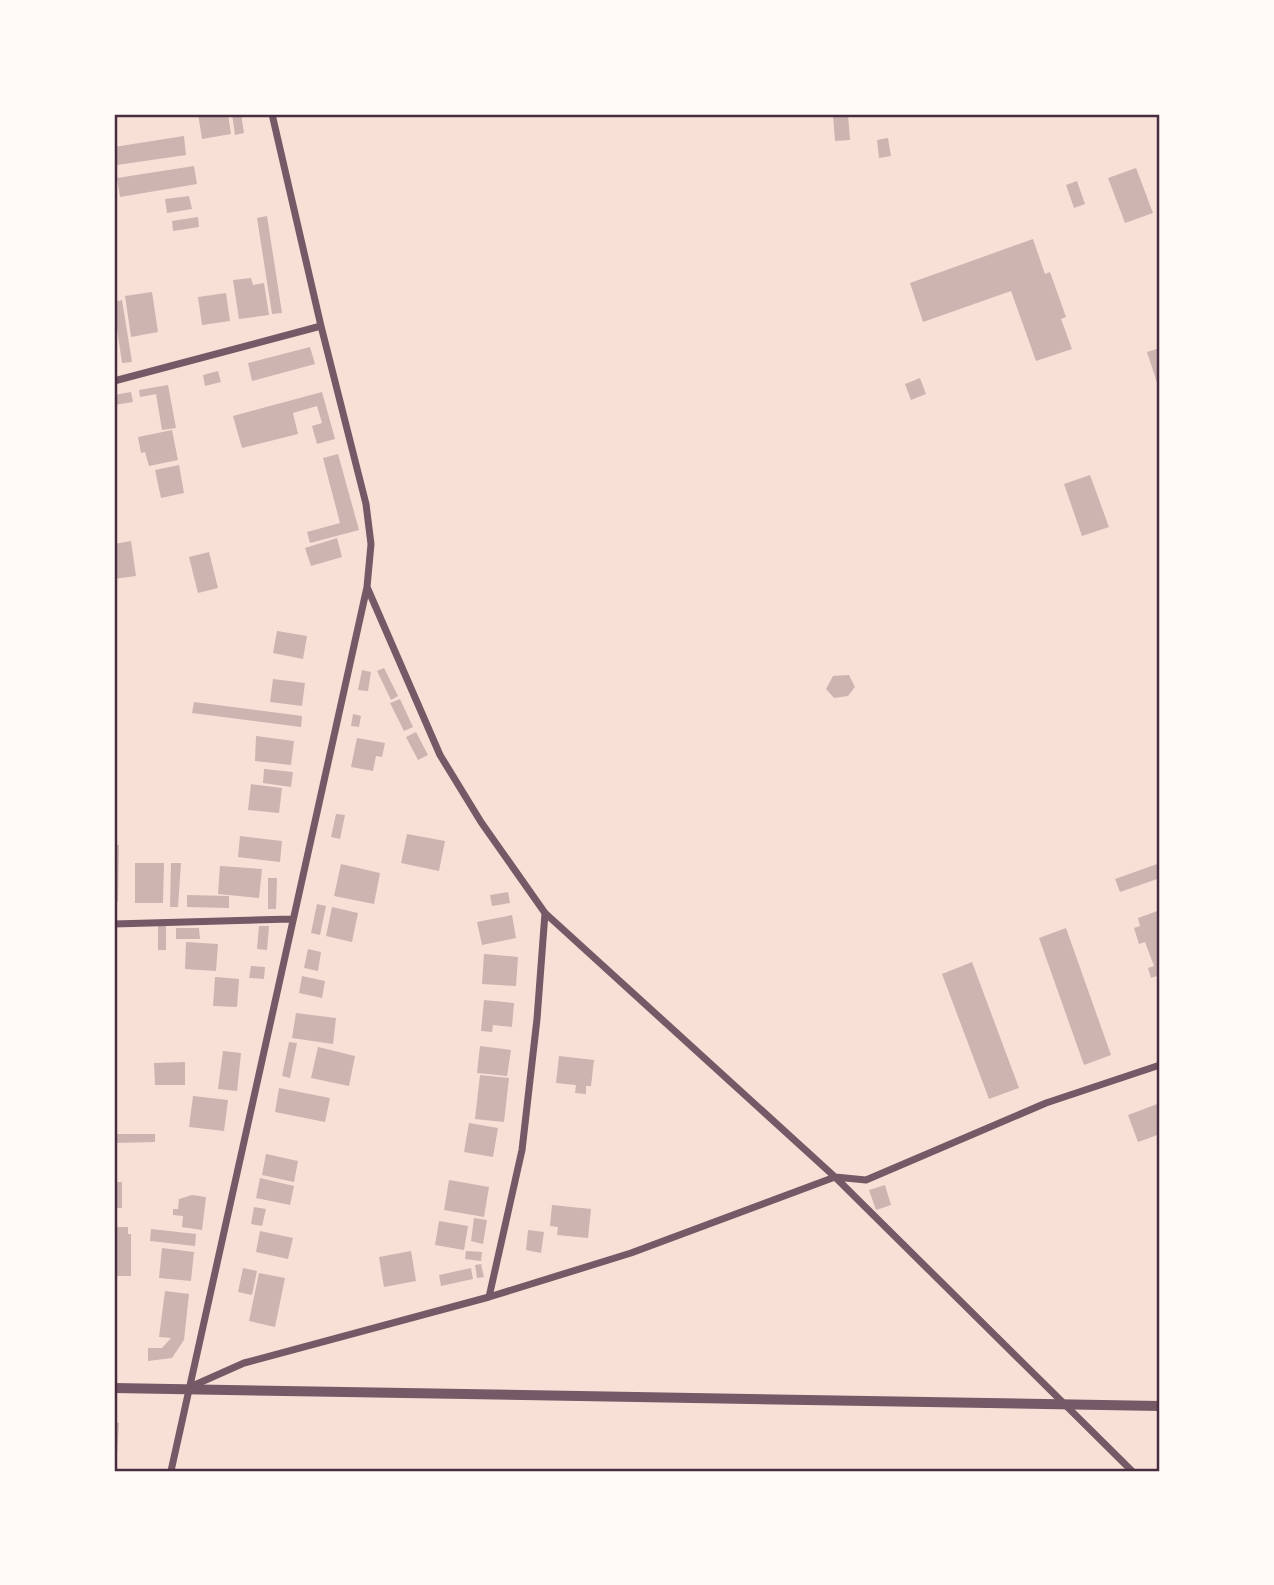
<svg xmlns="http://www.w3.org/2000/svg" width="1274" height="1585" font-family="'Nunito Sans',sans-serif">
<rect width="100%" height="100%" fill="#f7e1d7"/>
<path fill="#ccb4b1" d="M198,114H228L231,134L202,139Z
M232,114H241L244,133L235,135Z
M848,114L850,140L835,141L833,115Z
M184,136L186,155L117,165L114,147Z
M888,138L891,156L879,158L877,140Z
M194,166L197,184L120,197L117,178Z
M1136,168L1153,213L1125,223L1108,178Z
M1077,181L1085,204L1074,208L1066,185Z
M189,196L192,209L167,213L165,199Z
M267,216L282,313L272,314L257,218Z
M198,217L199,227L173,231L172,221Z
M1033,239L1045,274L1050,272L1066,317L1061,319L1072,349L1036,361L1011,291L923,322L910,283Z
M251,278L253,285L264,283L269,315L239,319L233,280Z
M152,292L158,332L131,337L125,296Z
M226,293L230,321L202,325L198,297Z
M122,300L132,362L122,363L114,308V302Z
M310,347L315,364L252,381L248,363Z
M1160,348V392L1147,352Z
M218,371L221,382L205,386L203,375Z
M920,378L926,394L911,400L905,384Z
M168,385L176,428L162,430L156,394L140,397L139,390Z
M131,392L133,402L114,405V395Z
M322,392L335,439L317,444L312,426L322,423L317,406L293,413L298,434L242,448L233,416Z
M172,430L178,460L149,466L145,452L141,453L138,437Z
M338,454L359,530L310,543L307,532L340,523L323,458Z
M179,465L184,493L161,498L155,470Z
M1090,475L1109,527L1082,536L1064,484Z
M337,538L342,557L311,566L305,548Z
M131,541L136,576L114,579V544Z
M209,552L218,588L198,593L189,557Z
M277,631L307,636L303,659L273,653Z
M384,668L398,696L391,700L377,671Z
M362,670L371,672L368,691L358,690Z
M849,675L855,687L848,696L834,698L826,689L833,676Z
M273,679L305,683L302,706L270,702Z
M400,699L413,727L404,731L390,703Z
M194,702L302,716L301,727L192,713Z
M353,714L361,716L359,727L351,726Z
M416,732L428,755L418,760L406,737Z
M256,736L294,741L291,765L255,761Z
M357,738L385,743L382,757L376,756L373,771L351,767Z
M264,769L293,772L291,787L263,783Z
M251,784L282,788L279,813L248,810Z
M336,814L345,815L340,839L331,837Z
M407,834L445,841L439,871L401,863Z
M240,836L282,841L280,862L238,857Z
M114,845H119L118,902H114Z
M135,863H164L163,903H135Z
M171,863H181L178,907H170Z
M1160,863V878L1120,892L1115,879Z
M341,864L380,873L374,904L334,896Z
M220,866L262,869L259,898L218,894Z
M268,878H277L276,909H268Z
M508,892L510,903L492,906L490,895Z
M187,895L229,896V908L187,907Z
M317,904L326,906L320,935L311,933Z
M332,907L358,913L352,942L326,936Z
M1160,910V985L1157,976L1151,978L1148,968L1154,966L1145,942L1139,944L1134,928L1140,926L1138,918Z
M512,915L516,938L482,945L477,922Z
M158,926H166V950H158Z
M259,926H269L267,950L257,949Z
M176,928H199L200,939H176Z
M1066,928L1111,1055L1084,1065L1039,938Z
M186,942L218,944L216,971L185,969Z
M308,949L321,952L318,971L304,968Z
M484,954L518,957L516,986L482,984Z
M972,962L1019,1088L989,1099L942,974Z
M251,966L265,967L264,979L249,978Z
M302,976L325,981L322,998L299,993Z
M215,977L239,979L237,1007L213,1006Z
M484,1000L514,1003L512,1027L493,1025L492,1032L481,1031Z
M296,1013L336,1018L333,1044L292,1038Z
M289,1042L297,1043L290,1078L282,1076Z
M480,1046L511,1050L507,1076L477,1073Z
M318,1047L355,1056L349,1086L311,1078Z
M223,1051L241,1053L237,1091L218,1089Z
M559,1056L594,1060L591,1086H586V1094L575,1093L576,1085L556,1083Z
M185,1062V1085H155L154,1063Z
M480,1075L509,1078L504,1122L475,1119Z
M279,1088L330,1098L325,1122L275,1112Z
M193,1096L228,1100L224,1131L189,1127Z
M1160,1103V1134L1138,1142L1128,1115Z
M469,1123L498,1128L493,1157L464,1152Z
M114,1134H155V1142L114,1143Z
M266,1154L298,1161L294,1182L262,1175Z
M260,1178L294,1186L290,1205L256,1198Z
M449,1180L489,1187L484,1217L444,1210Z
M114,1182H122V1208H114Z
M885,1185L891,1205L876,1210L869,1190Z
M192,1195L206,1197L202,1230L182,1227L183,1216L173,1215V1209H178L179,1199Z
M552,1205L591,1209L588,1238L557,1235L558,1227L550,1226Z
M254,1207L266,1209L262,1226L251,1224Z
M474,1218L487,1220L483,1244L471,1241Z
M439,1221L468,1226L464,1250L435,1245Z
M114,1227H128V1234H131V1276H114Z
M151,1229L196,1234L195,1246L150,1241Z
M528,1230L544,1232L541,1253L526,1250Z
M260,1231L293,1238L288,1259L256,1252Z
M162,1248L194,1252L191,1281L159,1278Z
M411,1251L416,1281L384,1287L379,1257Z
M466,1251L482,1252L481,1261L465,1259Z
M481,1264L484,1277L477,1278L475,1265Z
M243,1268L257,1271L252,1295L238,1292Z
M471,1268L473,1279L441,1286L439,1275Z
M259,1273L285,1278L275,1327L249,1321Z
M165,1291L189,1294L184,1340L172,1358L148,1361V1348H162L171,1338L159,1337Z
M114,1422L119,1423L117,1454H114Z"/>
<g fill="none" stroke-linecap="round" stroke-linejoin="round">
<path stroke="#755966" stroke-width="7" d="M272,114L321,326L366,504L371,544L367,587L440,755L481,822L545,913L835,1177L1132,1471
M114,381L321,326
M114,924L291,919
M489,1297L522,1150L537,1019L545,913
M190,1387L244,1363L489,1297L631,1253L835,1177L866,1180L1046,1103L1160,1065
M171,1471L367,587"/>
<path stroke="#755966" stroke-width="10" d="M114,1388L1160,1406"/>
</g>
<rect width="1274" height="1585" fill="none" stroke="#fffaf5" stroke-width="231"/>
<rect x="116" y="116" width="1042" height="1354" fill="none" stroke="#4a2c40" stroke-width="2.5"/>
</svg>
